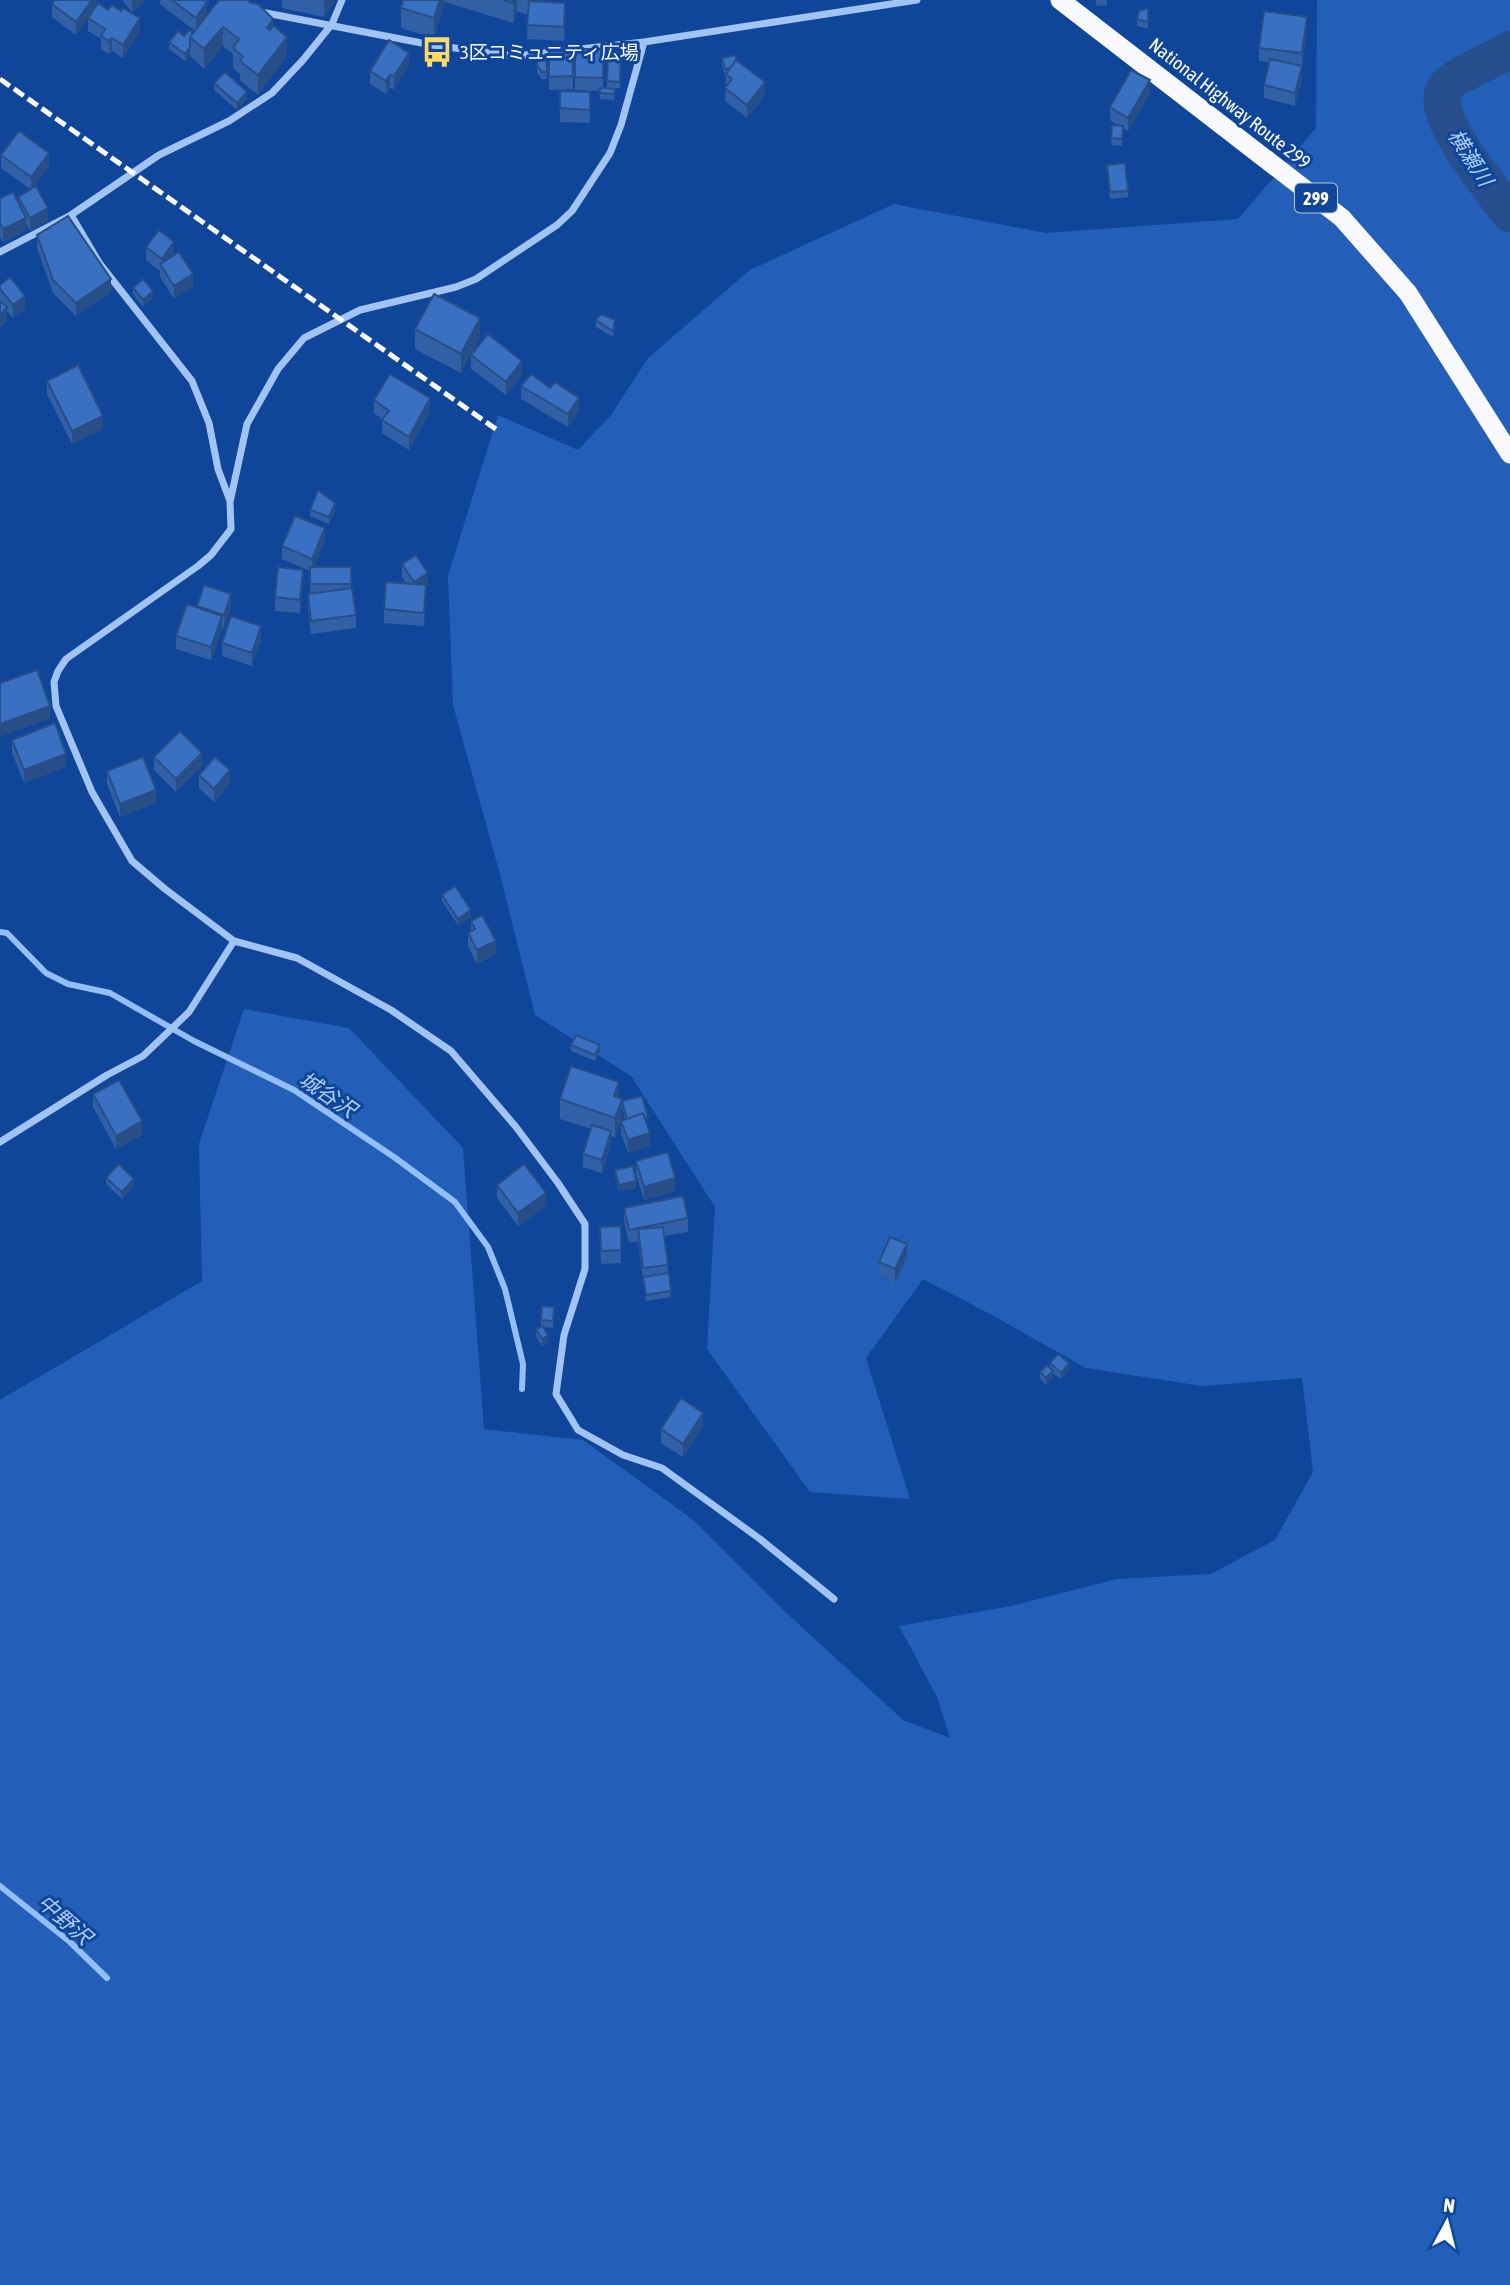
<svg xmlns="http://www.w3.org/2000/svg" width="1510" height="2285" font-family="'Asap Condensed','Noto Sans JP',sans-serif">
<rect width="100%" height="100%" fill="#104699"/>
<path fill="#235fb8" d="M1317,0H1510V2285H0V1400L202,1281L199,1144L244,1009L349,1028L463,1148L484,1429L583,1440L692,1519L782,1609L903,1720L950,1738L937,1697L899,1626L1011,1606L1117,1579L1211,1574L1275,1540L1313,1472L1302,1378L1202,1386L1086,1368L992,1315L923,1279L866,1358L910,1499L810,1492L707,1349L715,1207L631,1076L535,1015L501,878L453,705L448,576L498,415L578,450L611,415L648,358L750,270L894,204L1046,233L1238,219L1316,128Z"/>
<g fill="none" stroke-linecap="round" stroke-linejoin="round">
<path stroke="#94bef8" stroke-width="6" d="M0,932L7,933L46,973L68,984L110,993L194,1041L294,1090L394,1157L455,1202L488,1247L505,1289L523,1364L522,1389
M0,1886L70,1942L107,1978"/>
<path stroke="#274f8d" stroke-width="37" d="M1510,49C1495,60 1452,76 1445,88C1427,114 1494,192 1510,214"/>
<path stroke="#a2c4f4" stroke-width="7" d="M261,12L432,45L516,56L644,42L917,0
M644,42L621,125L610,153L572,211L557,225L476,279L456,287L360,310L304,338L278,369L247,424L230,502L231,529L211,555L198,566L66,659L58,671L54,682L56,706L92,792L132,861L165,889L234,941L297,958L391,1010L451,1051L516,1127L558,1183L585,1224V1269L564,1335L556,1394L578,1430L623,1455L662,1468L760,1539L834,1599
M71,215L100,264L192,381L209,423L218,469L230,501
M0,252L71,215L159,155L229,121L272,93L303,60L332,24L342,0
M0,1142L107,1075L143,1056L189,1012L234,941"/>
<path stroke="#f8faff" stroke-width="19" d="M1060,0L1342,218L1408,293L1510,454"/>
<path stroke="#fff" stroke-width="5" stroke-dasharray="12 5" stroke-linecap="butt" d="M0,79L500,432"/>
</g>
<path fill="#3160a6" d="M96,0V6L140,31L123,58L112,51L109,54L101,49V39L88,31V18L76,35L52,17V4Z
M122,0H146L132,12Z
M160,0H209V4L207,6V14L273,25L287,56L258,95L240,80V74L233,68V54L223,46L204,69L190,56V54L185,61L169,49V42L193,33L195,31L160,4Z
M282,0H335L324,17L282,8Z
M403,0H533L532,1L565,16L564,41L527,39L528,15L517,11L513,23L445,2L434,38L401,28V8Z
M1096,0H1107V5L1096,6Z
M1137,19L1148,22V29L1137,26Z
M1307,30L1302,66H1298L1302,80L1295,106L1264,98V85L1270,62L1259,61V48Z
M575,49H603V88L615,89L614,100L600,99V91L575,90Z
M549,51H572L573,89L549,90Z
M608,53H621L620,88H607Z
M537,57H546L547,79H542L537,73Z
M722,58L736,60L765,95L747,118L725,101L726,75L725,76L722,65Z
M409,66L394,89L390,88L386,94L370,84V71Z
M214,83L247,98L237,110L214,90Z
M560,91L590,92V123L560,122Z
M1150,93L1128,131L1123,128L1122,146L1111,145L1112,125L1119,126L1110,120V107Z
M1,155L49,166L33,188L48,221L30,231L26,224V231L3,242L0,236V198L18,202V197L30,189L1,168Z
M1107,165L1128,191V197L1110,199Z
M37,235L111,292L76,316L53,293L37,248Z
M146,247L174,255L193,287L174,299L160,277V271L146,260Z
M0,285L25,309L13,318L7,311V320L0,329Z
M133,288L153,298L143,307L133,294Z
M596,320L615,327L613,337L596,327Z
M415,329L480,338L461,373L415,349Z
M471,355L522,374L506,395L471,369Z
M47,381L103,429L72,444L47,394Z
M521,386L579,411L568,427L521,399Z
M374,400L430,411L409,450L382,433V419L374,413Z
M310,510H335L329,524L310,516Z
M325,541L314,567H351V589L356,615V628L311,634L308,607V594H310V571L282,559V546Z
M402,564L428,586L426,587L424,626L384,623V609L407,584L402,577Z
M303,583L300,613L275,611V597Z
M197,606L231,607L224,628L222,627L211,660L176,649V636L197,608Z
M261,639L252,666L222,656V643Z
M12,740L66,767L24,783L12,753Z
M154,757L202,766L176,792L154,770Z
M107,771L156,803L120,817L107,784Z
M199,775L230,783L214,802L199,788Z
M442,895L471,917L458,925L442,901Z
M471,921L496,954L477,964L468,946V933L471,931Z
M571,1045L600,1051L595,1061L571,1051Z
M93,1094L142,1135L116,1149L93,1107Z
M619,1098L622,1119L615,1138L611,1136V1144L602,1173L583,1167V1154L591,1129L560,1119V1099Z
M622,1101L648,1124L650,1146L628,1153L621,1134V1121L625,1119L622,1107Z
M636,1161L675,1191L644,1200L636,1174Z
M615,1170L636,1188L619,1191L615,1176Z
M106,1178L134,1186L122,1199L106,1184Z
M497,1185L546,1206L518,1226L497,1198Z
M624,1208L688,1218V1232L664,1236L671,1297L646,1301L638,1241L629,1243L624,1221Z
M621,1226V1263L601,1264L600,1227Z
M907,1257L895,1283L879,1275V1262Z
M554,1313L553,1328L543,1327L548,1343L542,1346L536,1336V1329L541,1326V1320Z
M1050,1363L1069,1370L1061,1379L1053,1373V1378L1046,1385L1040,1379V1372L1050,1368Z
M703,1426L683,1457L661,1443V1429Z"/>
<path fill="#284e87" d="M92,0H96V7L76,35V22Z
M132,0H146L132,12Z
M203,0H209V4L207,6V15L196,32V18Z
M324,0H335L324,17Z
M440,0H445V2L434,38V18Z
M514,0H517V11L513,23Z
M1307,17V30L1302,66V53Z
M140,18V31L123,58V45Z
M273,19V38L267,28Z
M223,27V46L204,69V49Z
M287,37V56L258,95V75Z
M112,38V51L109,54V41Z
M190,47V54L185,61V54Z
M409,53V66L394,89V76Z
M1302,66V80L1295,106V93Z
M390,75V88L386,94V81Z
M1150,80V93L1128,131V118Z
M765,82V95L747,118V105Z
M247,92V98L237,110V103Z
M49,153V166L31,190V177Z
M48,208V221L30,231V218Z
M26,218V231L3,242V229Z
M174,242V255L162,266V259Z
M193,274V287L174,299V286Z
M111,279V292L76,316V303Z
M153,291V298L143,307V300Z
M25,296V309L13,318V305Z
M7,307V320L0,329V316Z
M480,318V338L461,373V354Z
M522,361V374L506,395V382Z
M430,398V411L409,450V437Z
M579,398V411L568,427V414Z
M103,416V429L72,444V431Z
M335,503V510L329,524V517Z
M325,528V541L312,572V559Z
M303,570V583L300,613V600Z
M428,573V586L426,587L424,626V613L414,595V582Z
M231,594V607L224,628V615Z
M222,616V629L211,660V647Z
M261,626V639L252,666V653Z
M50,706V719L0,737V724Z
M202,753V766L176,792V779Z
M66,754V767L24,783V770Z
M230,770V783L214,802V789Z
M156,790V803L120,817V804Z
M471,910V917L458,925V919Z
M496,941V954L477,964V950Z
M600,1045V1051L595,1061V1055Z
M619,1082V1102L614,1096Z
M622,1099V1119L615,1138V1118Z
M142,1121V1135L116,1149V1136Z
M611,1131V1144L602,1173V1160Z
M650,1133V1146L628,1153V1140Z
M675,1178V1191L644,1200V1187Z
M134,1179V1186L122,1199V1192Z
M636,1181V1188L619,1191V1185Z
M546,1193V1206L518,1226V1213Z
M907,1244V1257L895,1283V1269Z
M548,1336V1343L542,1346V1339Z
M1069,1363V1370L1061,1379V1373Z
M1053,1371V1378L1046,1385V1378Z
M703,1413V1426L683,1457V1444Z"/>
<path fill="#3970c1" stroke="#284e87" stroke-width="2" d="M55,0H92L76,22L52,4Z
M172,0H205L207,2L196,18Z
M219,0H247L251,3L258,4L273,19L267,28L270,30L273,25L287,37L258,75L240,61L243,57L233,48L239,39L223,27L204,49L190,37Z
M403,0H440L434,18L401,8Z
M503,0H514L513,3Z
M529,1L565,3L564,27L527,25Z
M98,3L108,10L112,5L121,11L123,8L140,18L123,45L112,38L109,41L101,36L105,29L88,18Z
M1148,8V22L1137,19L1139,11Z
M1264,11L1307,17L1302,53L1259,48Z
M189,30L193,33L190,37V47L185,54L169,42L178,31L184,36Z
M389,40L409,53L394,76L390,75L386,81L370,71Z
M575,49H603V78L575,77Z
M549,51H572L573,76L549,77Z
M608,53H621L620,82L607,81Z
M736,55V60L730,68L725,69L722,58Z
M537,57H546L547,72H542L537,66Z
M1270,59L1302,66L1295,93L1264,85Z
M736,60L765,82L747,105L725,88L732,79L726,74Z
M1131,70L1150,80L1128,118L1110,107Z
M225,72L247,92L237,103L214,83Z
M600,88L615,89L614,94L600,93Z
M560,91L590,92V110L560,108Z
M1112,125L1123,126L1122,139L1111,138Z
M19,131L49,153L31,177L1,155Z
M1125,163L1128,191L1110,192L1107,165Z
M36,186L48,208L30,218L18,197Z
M13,192L26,218L3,229L0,223V198Z
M68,216L111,279L76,303L53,280L37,235Z
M159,230L174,242L162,259L146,247Z
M179,252L193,274L174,286L160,264Z
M10,277L25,296L13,305L0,289V285Z
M143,279L153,291L143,300L133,288Z
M434,294L480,318L461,354L415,329Z
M0,301L7,307L0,316Z
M601,314L615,320L613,331L596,320Z
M488,334L522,361L506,382L471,355Z
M78,365L103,416L72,431L47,381Z
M390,374L430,398L409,437L382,420L389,411L374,400Z
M531,374L550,388L555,382L579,398L568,414L521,386Z
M318,490L335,503L329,517L310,510Z
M295,516L325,528L312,559L282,546Z
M416,555L428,573L414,582L402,564Z
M278,567L303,570L300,600L275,597Z
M310,567H351V584H310Z
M386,582L426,585L424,613L384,609Z
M204,585L231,594L224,615L197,606Z
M352,588L356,615L311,621L308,594Z
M187,604L222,616L211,647L176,636Z
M231,616L261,626L252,653L222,643Z
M37,670L50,706L0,724V683Z
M55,723L66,754L24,770L12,740Z
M180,731L202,753L176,779L154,757Z
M143,757L156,790L120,804L107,771Z
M215,757L230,770L214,789L199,775Z
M455,886L471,910L458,919L442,895Z
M482,915L496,941L477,950L468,933L475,929L471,921Z
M576,1035L600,1045L595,1055L571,1045Z
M571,1066L619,1082L614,1096L622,1099L615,1118L560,1099Z
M119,1080L142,1121L116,1136L93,1094Z
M642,1096L648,1118H645L643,1113L627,1119L622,1101Z
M643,1113L650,1133L628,1140L621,1121Z
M592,1125L611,1131L602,1160L583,1154Z
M668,1152L675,1178L644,1187L636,1161Z
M119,1164L134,1179L122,1192L106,1178Z
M524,1164L546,1193L518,1213L497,1185Z
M633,1166L636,1181L619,1185L615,1170Z
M683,1196L688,1218L629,1230L624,1208Z
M621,1226V1250L601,1251L600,1227Z
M663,1227L668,1265L643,1268L638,1229Z
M890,1237L907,1244L895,1269L879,1262Z
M669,1273L671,1291L646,1295L643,1277Z
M542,1306L554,1307L553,1321L541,1320Z
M543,1326L548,1336L542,1339L536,1329Z
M1058,1354L1069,1363L1061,1373L1050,1363Z
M1047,1365L1053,1371L1046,1378L1040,1372Z
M681,1398L703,1413L683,1444L661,1429Z"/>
<defs>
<symbol id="bus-bare" viewBox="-9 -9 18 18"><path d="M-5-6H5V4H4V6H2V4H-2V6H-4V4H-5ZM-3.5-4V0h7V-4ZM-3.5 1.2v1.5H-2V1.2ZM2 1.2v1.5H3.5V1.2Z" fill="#ffda66" stroke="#104699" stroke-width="2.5" paint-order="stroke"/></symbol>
</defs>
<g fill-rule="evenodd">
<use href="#bus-bare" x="415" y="30" width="44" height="44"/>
</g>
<g text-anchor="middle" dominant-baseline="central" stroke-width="6" stroke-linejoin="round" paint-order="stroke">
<rect fill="#104699" stroke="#b7c8e0" stroke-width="2" x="1295" y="183.5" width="42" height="29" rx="5"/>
<g font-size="18" font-weight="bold" fill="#fff">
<text x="1316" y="198">299</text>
</g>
<g font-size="19" fill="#fff" stroke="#104699" text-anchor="start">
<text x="460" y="52">3区コミュニティ広場</text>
</g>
<g font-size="19" fill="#fff" stroke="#104699">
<text transform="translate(1230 103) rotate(38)">National Highway Route 299</text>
</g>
<g font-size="21" font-style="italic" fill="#afcefb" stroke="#104699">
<text transform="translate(1471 157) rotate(57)">横瀬川</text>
<text transform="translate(328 1094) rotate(34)">城谷沢</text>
<text transform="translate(65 1919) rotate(41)">中野沢</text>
</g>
</g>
<g transform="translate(1447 2222) rotate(7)" stroke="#104699" stroke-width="5" paint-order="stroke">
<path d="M0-5L12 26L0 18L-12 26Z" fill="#ffffff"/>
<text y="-10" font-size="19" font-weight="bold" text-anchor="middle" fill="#ffffff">N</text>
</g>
</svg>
